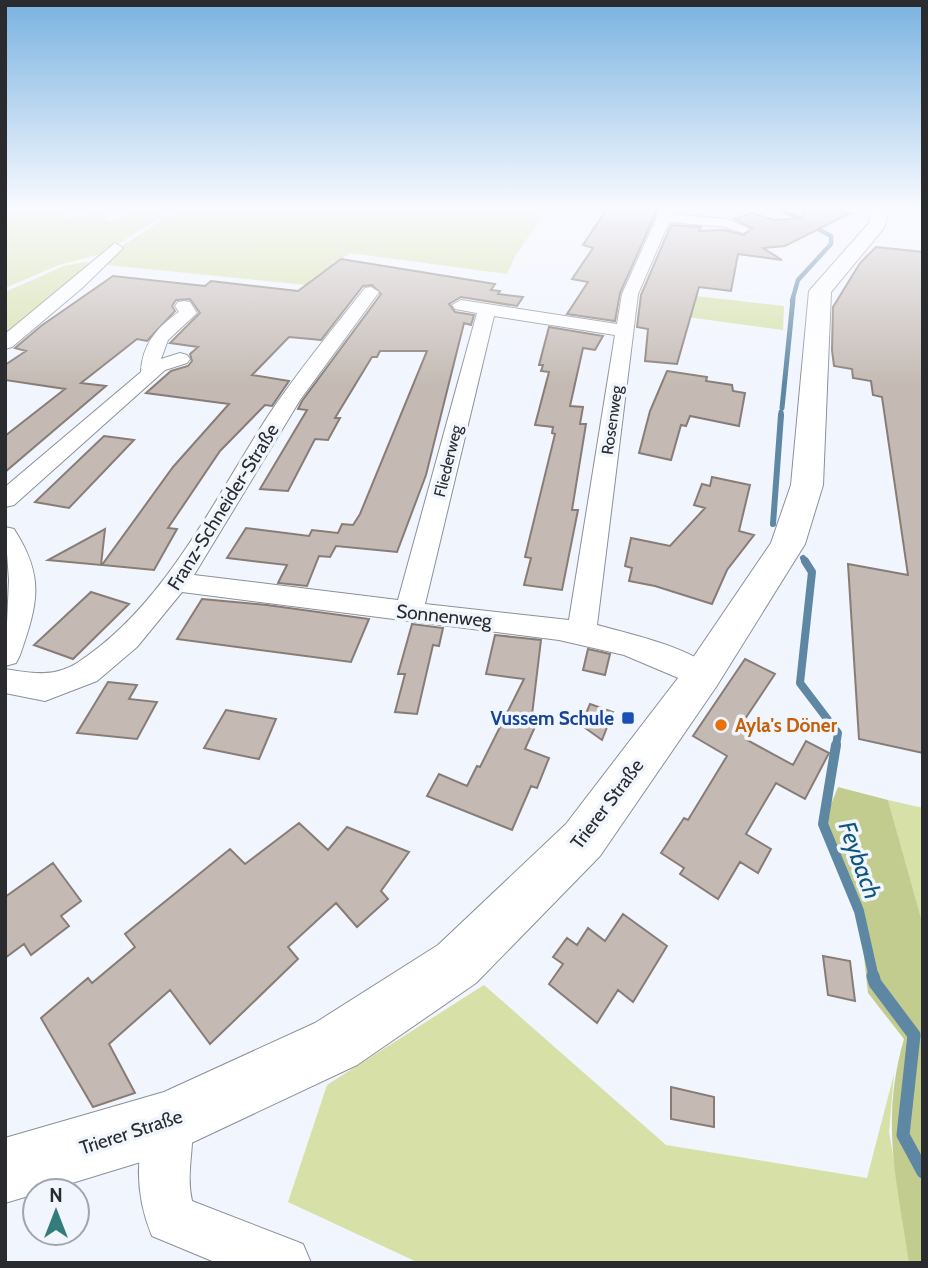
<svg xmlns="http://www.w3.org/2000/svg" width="928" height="1268" font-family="Cabin,sans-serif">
<rect width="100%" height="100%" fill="#f1f5fe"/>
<path fill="#d6e0a7" d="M18,208H84L65,217L69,220L106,208H122L102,219L112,222L136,208H176L104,253L59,265L5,288V218Z
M181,208L194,210L548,208L514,258L507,274L350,253L306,285L107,265L117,249Z
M86,262L93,265L5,334V292L64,266Z
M687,295L784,306L783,330L680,316Z
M888,800L923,808V925Z
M484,985L666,1145L867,1178L894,1074L889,1132L912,1263H419L288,1202L327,1085Z"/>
<path fill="#c1cc8e" d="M838,787L888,800L923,925V1263H909C897,1180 880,1122 904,1039L868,993L859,911L823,824Z"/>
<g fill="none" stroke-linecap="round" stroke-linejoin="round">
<path stroke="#5e87a3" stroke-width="4.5" d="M779,208L831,236V244L798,280L792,301"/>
<path stroke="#5e87a3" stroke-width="5" d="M782,408L793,299
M781,417V412"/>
<path stroke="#5e87a3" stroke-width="6" d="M773,524L781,415
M803,558L806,563"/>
<path stroke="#5e87a3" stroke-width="8" d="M805,561L812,572L800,683L838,733L836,746"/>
<path stroke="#5e87a3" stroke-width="10" d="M836,745L823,824L859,911L874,978"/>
<path stroke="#5e87a3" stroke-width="13" d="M873,976L875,983L914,1035L903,1135L923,1172"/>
</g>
<path fill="#c4bab3" stroke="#877d76" stroke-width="2" d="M624,208H658L620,293L615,321L567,314L588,282L572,279L593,248L583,245L606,210Z
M805,208L850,213L785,246L763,248L782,260L738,254L731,291L699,287L677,364L645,361L648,329L637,327L641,295L671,225L701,227L699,231L724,230L744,235L752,228L734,219L752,213L774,220L802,218Z
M876,247L923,252V753L859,739L848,564L908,575L882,397L873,395L871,381L853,378L852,369L834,366L832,350L833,307L860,263Z
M341,259L495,284L491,290L500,291L498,294L523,297L517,306L461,297L449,304L455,312L474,315L471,325L464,323L426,475L397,552L336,546L330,557L319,556L307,586L278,583L287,565L227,558L246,528L309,536L312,530L338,533L342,524L353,525L360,514L427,351H380L377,357H372L335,418H340L328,440L315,439L288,491L260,489L307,410L298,409L302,401L381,294L372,285L363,286L321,340L289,337L252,375L289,381L272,406L265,405L220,451L168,528L177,529L154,570L102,565L173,467L229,404L146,393L171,371L188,366L192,361L190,354L198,347L170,343L200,313L190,299L176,300L172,306L175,311L147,341L137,339L81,383L106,386L5,472V436L65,389L5,380V365L26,351L15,348L41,326L113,276L205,286L211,281L298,291Z
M549,327L603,336L595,350L583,348L570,406L583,407L580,424H586L572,510H578L562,590L524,585L531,558L525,557L555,434L552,433L553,427L535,425L549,372L541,371L543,365H539Z
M667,371L707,377L706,381L732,385L733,391L745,393L739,426L690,416L686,426L681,425L671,460L639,453L650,411Z
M104,436L134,440L69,508L35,502Z
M712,477L750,485L739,531L754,535L727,570L712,604L655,586L629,581L632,568L625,566L631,538L670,546L705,508L694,505L702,484L710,486Z
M105,529L101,565L48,560Z
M91,592L129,604L73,659L34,645Z
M202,599L267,605L369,619L351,662L177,639Z
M412,624L443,628L439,646L433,645L417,714L395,712L405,674H398Z
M495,635L541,640L532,715L539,718L525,749L549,758L537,788L531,786L512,830L427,796L439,774L467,786L477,766L480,767L524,679L486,674Z
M588,649L610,654L605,675L583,670Z
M745,659L775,674L743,722L755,729L747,740L793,765L806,741L829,753L805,799L776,783L746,834L771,849L758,873L740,862L718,899L680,874L684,868L661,853L684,818L688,820L727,756L693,736Z
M108,682L137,685L129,699L157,702L137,739L77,733Z
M590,704L613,712L602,740L581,725Z
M226,710L276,719L259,759L204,748Z
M299,823L328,850L347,827L409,852L381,891L388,899L357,927L336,903L288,947L298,959L210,1044L170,990L109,1044L135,1093L93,1107L41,1018L88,978L92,983L135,947L125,934L230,849L245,864Z
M53,863L81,901L61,916L69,926L31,955L24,944L5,958V897Z
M623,914L667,946L633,1002L618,990L597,1023L549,984L563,964L553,957L567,938L577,945L588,928L605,941Z
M823,956L850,961L855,1001L828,995Z
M671,1087L714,1097V1127L671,1119Z"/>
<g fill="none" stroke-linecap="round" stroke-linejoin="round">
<defs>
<path id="minor" d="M661,208H675L672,214L727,219L750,229L743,233L725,227L669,222L638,294L597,625C626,633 704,650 718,676L713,685L702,688L624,655L559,640L182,592L137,647L97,681L45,701L5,693V669C31,673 53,678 77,663C165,606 213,501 268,416C298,371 332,330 365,288L371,287L379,292L300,400L194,575L398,600L477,313L455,309L452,305L461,300L617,324L622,294ZM494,316L615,335L569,620L425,604Z
M115,243L123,248L120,251L82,288L12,347L5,349V334Z
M184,301L190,302L197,313L168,340L161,359L180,353L187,355L190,359L187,363L165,370L14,505L5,507V487L141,372C142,345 157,327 179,312L175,306L178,302Z
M5,527L14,529C45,577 38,603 20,655L16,663L5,666L9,580Z
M170,1098L187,1105C200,1137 184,1165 192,1201L303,1244L311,1263H217L152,1236C134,1193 135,1148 153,1105Z"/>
<path id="secondary" d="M871,208H889L884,228L831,292L823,485L805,544L716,687L600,856L476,983L357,1065L170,1153L46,1191H35V1194L5,1203V1138L164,1092L315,1023L438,945L566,824L688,665L771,543L791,485L809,291L869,223Z"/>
</defs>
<use href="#minor" stroke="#8b9099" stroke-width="2"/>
<use href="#secondary" stroke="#8b9099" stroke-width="2"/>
<use href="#minor" fill="#fff" fill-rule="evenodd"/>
<use href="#secondary" fill="#fff" fill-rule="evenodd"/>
</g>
<linearGradient id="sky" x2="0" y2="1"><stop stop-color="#79b2e0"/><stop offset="0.54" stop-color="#f9faff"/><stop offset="1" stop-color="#f9faff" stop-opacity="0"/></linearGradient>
<rect width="928" height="385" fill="url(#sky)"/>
<rect fill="#1a4fb4" stroke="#f1f5fe" stroke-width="2.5" x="621" y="711" width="14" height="14" rx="3.5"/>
<circle fill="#e8710a" stroke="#f1f5fe" stroke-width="2.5" cx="721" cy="725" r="7"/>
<g text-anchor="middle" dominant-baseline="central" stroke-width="7" stroke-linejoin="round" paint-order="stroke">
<g font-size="16" fill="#2a2b2f" stroke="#f1f5fe">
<text transform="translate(612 420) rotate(-82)">Rosenweg</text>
<text transform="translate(448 461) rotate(-76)">Fliederweg</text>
</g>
<g font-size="19" fill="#2a2b2f" stroke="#f1f5fe">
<text transform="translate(223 507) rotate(-58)">Franz-Schneider-Straße</text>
<text transform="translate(444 616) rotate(6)">Sonnenweg</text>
<text transform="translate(607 804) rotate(-53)">Trierer Straße</text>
<text transform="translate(131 1132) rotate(-18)">Trierer Straße</text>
</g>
<g font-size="19" font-weight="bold" fill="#164399" stroke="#f1f5fe" text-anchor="end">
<text x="614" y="718">Vussem Schule</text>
</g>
<g font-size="19" font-weight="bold" fill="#c56008" stroke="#f1f5fe" text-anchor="start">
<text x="735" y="725">Ayla's Döner</text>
</g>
<g font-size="24" font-style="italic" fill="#0d567c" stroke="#f1f5fe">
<text transform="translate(860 860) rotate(70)">Feybach</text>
</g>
</g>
<rect width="928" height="1268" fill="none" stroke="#2a2b2f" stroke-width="14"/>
<g transform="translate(56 1212)"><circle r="33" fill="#f1f5fe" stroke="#a1a4ab" stroke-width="2"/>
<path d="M0-5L12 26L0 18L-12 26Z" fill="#337c7b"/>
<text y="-10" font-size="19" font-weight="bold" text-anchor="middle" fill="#2a2b2f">N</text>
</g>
</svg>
